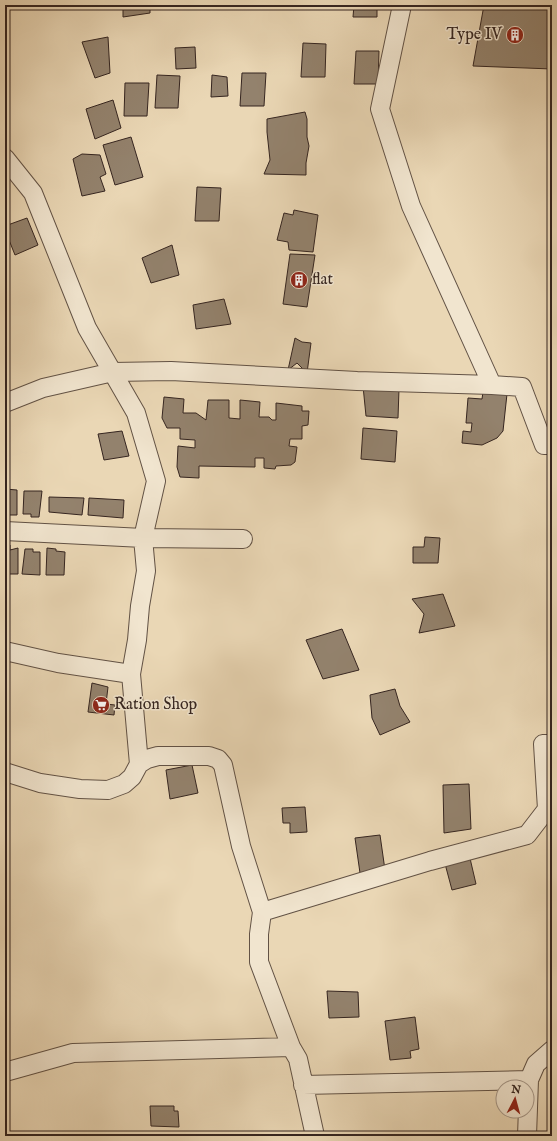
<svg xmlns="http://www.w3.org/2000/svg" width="557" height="1141" font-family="'IM FELL English',serif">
<rect width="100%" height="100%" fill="#ead7b5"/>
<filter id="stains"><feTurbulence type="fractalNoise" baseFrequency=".005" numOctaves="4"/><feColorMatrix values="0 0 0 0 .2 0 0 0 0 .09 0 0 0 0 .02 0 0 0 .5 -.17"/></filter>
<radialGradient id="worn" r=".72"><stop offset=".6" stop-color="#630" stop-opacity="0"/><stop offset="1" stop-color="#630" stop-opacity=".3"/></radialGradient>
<path fill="#93826d" stroke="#352520" d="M123,5H150V13L123,17Z
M354,5H377V17H353Z
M484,5H552V69L473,66Z
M108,37L110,73L95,78L82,42Z
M303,43L326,44L325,77H301Z
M195,47L196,68L176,69L175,48Z
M356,51H379L378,84H354Z
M242,73H266L264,106H240Z
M157,75L180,76L178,108H155Z
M212,75L227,77L228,96L211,97Z
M125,83H149L147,116H124Z
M113,100L121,128L95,139L86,109Z
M305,112L307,119V137L309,146L306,163V175L264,174L270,160L267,132V119Z
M131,137L143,177L115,185L103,145Z
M82,154L100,155L106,174L100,177L105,191L82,196L73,159Z
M197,187L221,188L219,221H195Z
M294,210L318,215L313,252L289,250L288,242L277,240L284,213L293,215Z
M27,218L38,245L15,255L5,230V226Z
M172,245L179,275L151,283L142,258Z
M290,254L315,255L307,307L283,304Z
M224,299L231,324L196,329L193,305Z
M295,338L302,342L311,343L307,373L297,363L288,370Z
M363,386L399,389L398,418L366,416Z
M483,392L507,394L503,431L497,438L482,445L462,443L463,431L471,432L472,423H466L468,398L482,399Z
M164,397L184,399L183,413H196L206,420L208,400H229V418L240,419V400L260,402L259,417H269L272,420H276V403L302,406V411H309L308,425L302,426V439H290L289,446L297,447L295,462L291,465L276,466L275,469L264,468V458H255V467L199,466V478L180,477L177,467L178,446L195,448V440L180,439V428H167L162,418Z
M363,428L397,431L395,462L361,459Z
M122,431L129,456L104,460L98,434Z
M5,489L17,490V515H8L7,513L5,512Z
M24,491H42L39,517H31V514H23Z
M49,497L84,498L82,515L49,512Z
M89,498L124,500L123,518L88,515Z
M425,537L440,538L438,563H413V547H424Z
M10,545V550L18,548V574H5V546Z
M47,548L56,549V551L65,552L64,575H46Z
M25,549H33V552H40V575L22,574Z
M443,594L455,626L419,633L424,614L412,599Z
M342,629L359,670L323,679L306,640Z
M92,683L108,687L106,704L115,705L114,715L88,712Z
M395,689L400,706L410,722L380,735L372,718L370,695Z
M192,765L198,793L170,799L166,770Z
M469,784L471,829L444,833L443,785Z
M305,807L307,832L290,833V823H283L282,808Z
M380,835L385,870L360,873L355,838Z
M469,854L476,884L452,890L444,860Z
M327,991L358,992L359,1017L329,1018Z
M415,1017L419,1049L410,1051L411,1058L390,1060L385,1021Z
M150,1106H174V1111H178L179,1127L151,1126Z"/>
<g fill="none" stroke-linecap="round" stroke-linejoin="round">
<defs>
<path id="street" d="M402,5L380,109L411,206L492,385L522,387L544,445H552
M5,158L33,193L87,328L136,413L156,481L143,538L146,571L140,606L137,640L131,674L58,663L5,651
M5,403L43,388L113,372L171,371L357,381L492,385
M5,531L143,538L243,539
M131,674L139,764
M5,772L40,783L80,789L108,790L124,784L132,777L139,764L147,759L158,756H209L218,759L223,765L241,846L262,912L259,934V962L291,1047L298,1059L315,1136
M262,912L430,861L527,835L547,809L543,744H552
M5,1072L73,1053L291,1047
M303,1085L529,1080
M527,1136L529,1080L536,1064L552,1050"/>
</defs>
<use href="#street" stroke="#625245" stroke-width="20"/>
<use href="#street" stroke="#f1e5cf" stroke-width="18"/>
</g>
<defs>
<symbol id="building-disc" viewBox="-11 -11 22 22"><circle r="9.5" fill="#8f2418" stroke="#f1e5cf"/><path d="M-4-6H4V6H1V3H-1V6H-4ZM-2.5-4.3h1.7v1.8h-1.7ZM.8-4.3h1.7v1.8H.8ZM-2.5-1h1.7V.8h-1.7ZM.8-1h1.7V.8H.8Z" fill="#fff"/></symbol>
<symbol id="supermarket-disc" viewBox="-11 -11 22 22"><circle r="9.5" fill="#8f2418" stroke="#f1e5cf"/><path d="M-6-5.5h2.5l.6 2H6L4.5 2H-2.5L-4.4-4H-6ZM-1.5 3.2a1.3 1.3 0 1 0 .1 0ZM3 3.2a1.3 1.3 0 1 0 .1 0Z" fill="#fff"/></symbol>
</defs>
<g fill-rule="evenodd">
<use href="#building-disc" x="505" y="25" width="20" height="20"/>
<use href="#building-disc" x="289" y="270" width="20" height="20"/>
<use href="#supermarket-disc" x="91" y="695" width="20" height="20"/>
</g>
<g text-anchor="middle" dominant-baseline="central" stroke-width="3" stroke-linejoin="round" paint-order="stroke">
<g font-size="16" fill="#352520" stroke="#f1e5cf" text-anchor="start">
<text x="502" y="35" text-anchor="end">Type IV</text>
<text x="312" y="280">flat</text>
<text x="114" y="705">Ration Shop</text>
</g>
</g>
<rect width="557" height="1141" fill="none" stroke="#ead7b5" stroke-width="20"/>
<rect x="6" y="6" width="545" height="1129" fill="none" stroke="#352520" stroke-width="2"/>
<rect x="10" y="10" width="537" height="1121" fill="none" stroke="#352520"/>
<g transform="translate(515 1099) rotate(6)"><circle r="19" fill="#f1e5cf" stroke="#a69889"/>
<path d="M0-3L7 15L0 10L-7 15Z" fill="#8f2418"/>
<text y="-6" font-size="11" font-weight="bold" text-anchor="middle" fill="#352520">N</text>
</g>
<rect width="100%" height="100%" filter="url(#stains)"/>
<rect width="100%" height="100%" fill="url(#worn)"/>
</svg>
